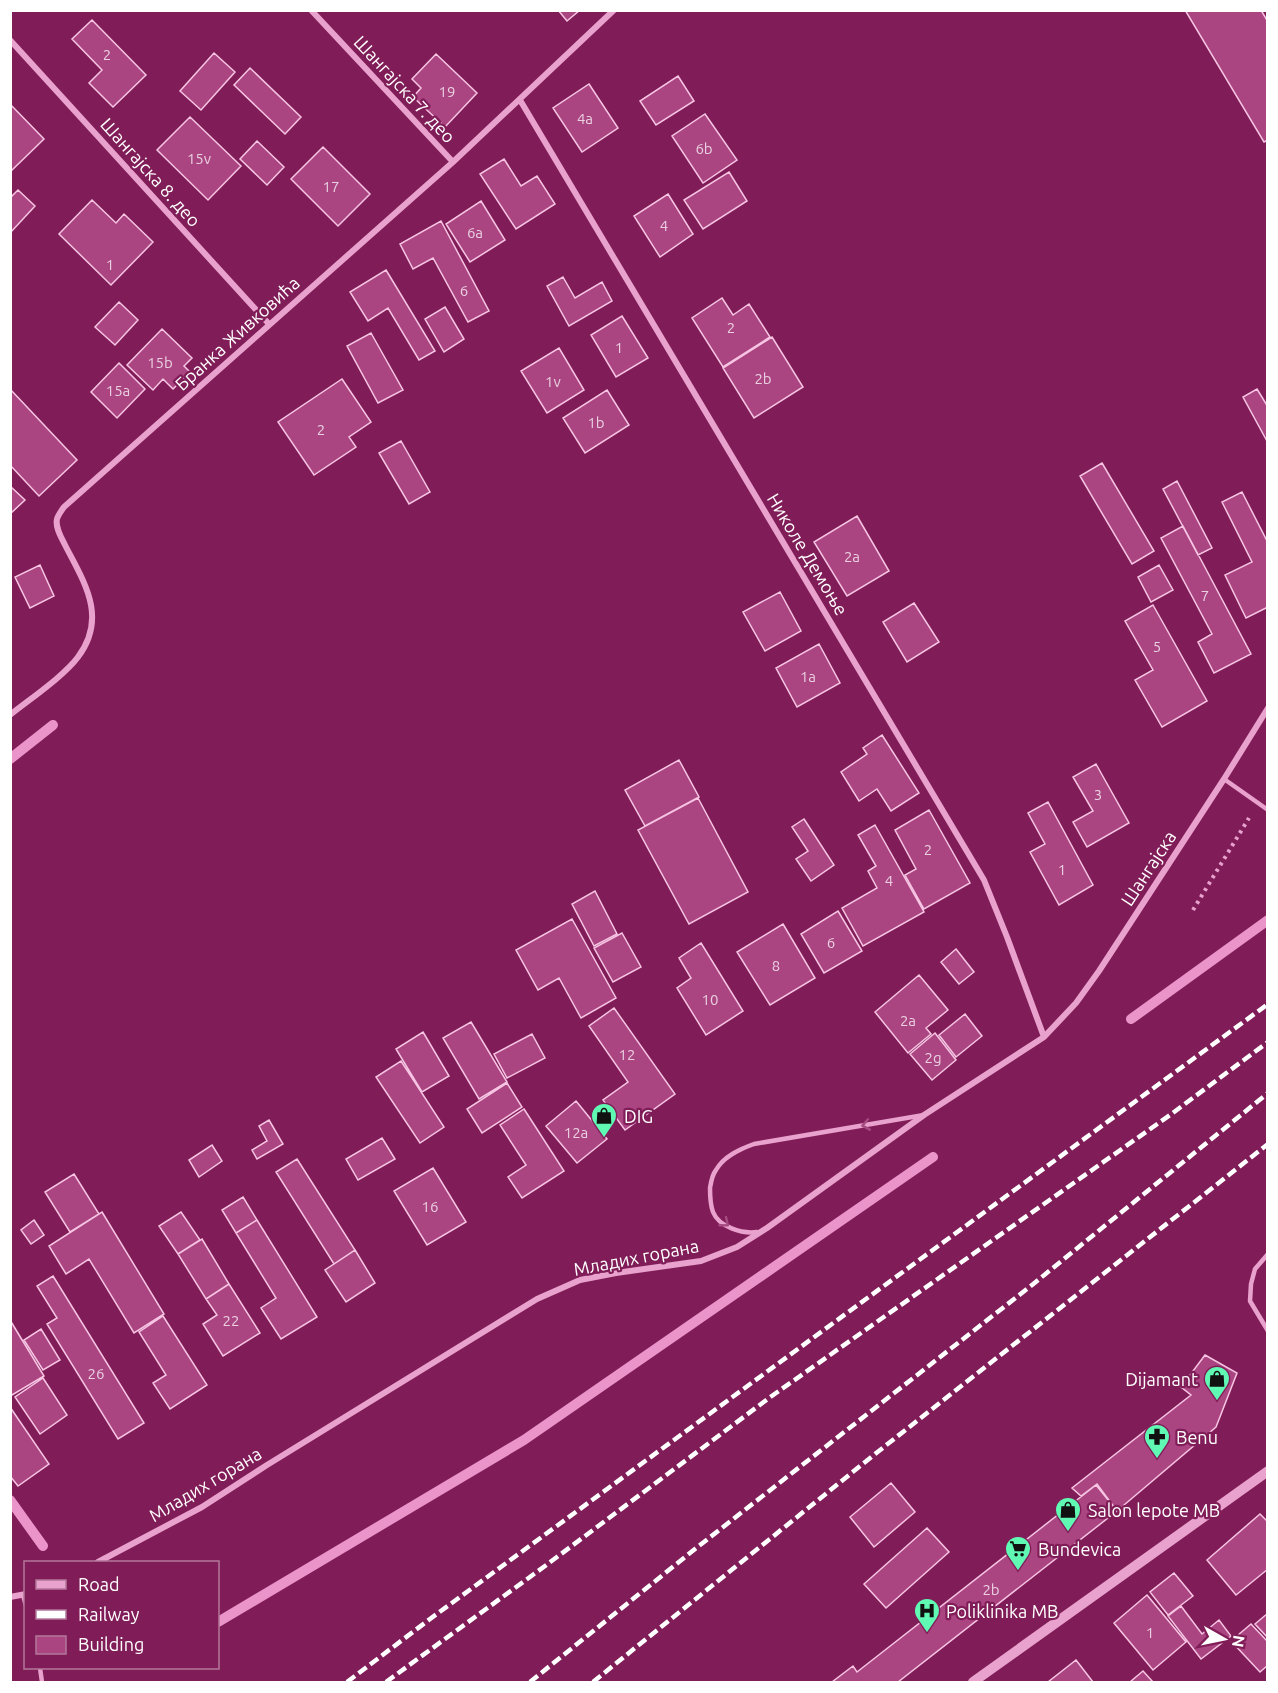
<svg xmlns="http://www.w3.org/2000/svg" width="1278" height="1693" font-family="Ubuntu,sans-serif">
<rect width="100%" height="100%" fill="#801d58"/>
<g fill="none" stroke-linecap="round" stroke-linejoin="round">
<path stroke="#eb94ca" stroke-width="10" d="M10,759L53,725
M1131,1019L1268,920
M10,1500L43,1546
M218,1622L524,1440L933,1157"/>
</g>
<path fill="#aa4582" stroke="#f7c5e3" stroke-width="1.5" d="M558,10H580L567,21Z
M1185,10H1261L1268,22V140L1264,142Z
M92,20L146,75L113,107L89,83L102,70L72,39Z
M214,53L235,72L201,110L180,91Z
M436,54L477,93L445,127L413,97L421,88L412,79Z
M250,68L301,117L285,134L234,85Z
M678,76L694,101L656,125L640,101Z
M589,84L618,128L582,152L553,108Z
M10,104L44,139L10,172Z
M705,114L737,160L703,183L672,136Z
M190,117L241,166L208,200L157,150Z
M257,141L284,167L267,185L240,159Z
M323,147L370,194L338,226L291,179Z
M504,159L521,186L537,176L555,204L516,229L480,174Z
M729,172L747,201L703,229L684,200Z
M18,190L35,206L11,232L10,198Z
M668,194L693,234L660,257L634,216Z
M92,200L116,223L124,214L153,242L111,285L59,234Z
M481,201L505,240L470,262L446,224Z
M441,221L489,311L468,322L433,258L413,269L400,244Z
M386,270L435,351L419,360L388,308L368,321L350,292Z
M563,277L575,298L602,282L612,301L569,326L547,286Z
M722,298L733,315L749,304L770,337L723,367L692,318Z
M119,302L138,320L115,345L95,327Z
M445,307L464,339L444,352L425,319Z
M622,316L648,358L616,377L591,335Z
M162,329L192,358L184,366L190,372L173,389L163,379L153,390L127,365Z
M371,333L403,390L378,403L347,346Z
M772,337L803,387L754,418L723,368Z
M559,348L584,390L547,413L521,371Z
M119,363L145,389L117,418L91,392Z
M342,379L371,422L349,437L356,447L314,475L278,422Z
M10,389L77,460L39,496L10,465Z
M1257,389L1268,407V443L1243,397Z
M607,390L629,425L585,453L563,418Z
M401,441L430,492L409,504L379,453Z
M1102,463L1154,551L1132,564L1080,476Z
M1177,481L1212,548L1198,555L1163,489Z
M10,486L25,500L10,514Z
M1242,492L1268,543V607L1246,618L1225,575L1252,562L1222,502Z
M857,516L889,571L847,596L814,542Z
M1183,526L1251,654L1214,673L1198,642L1212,634L1161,538Z
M40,565L54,596L30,608L15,577Z
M1159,565L1173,590L1151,602L1138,577Z
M780,592L801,631L765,651L743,612Z
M914,603L939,642L907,662L883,622Z
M1153,605L1207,701L1162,727L1135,680L1153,670L1125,621Z
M819,644L840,683L797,707L776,668Z
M882,735L919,793L891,811L877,789L859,801L841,772L867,754L863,748Z
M679,760L699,797L645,826L625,790Z
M1096,764L1129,823L1087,847L1073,822L1093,811L1073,777Z
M698,798L748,892L689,924L638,830Z
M1048,802L1093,885L1059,905L1030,852L1045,844L1028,813Z
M929,810L970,883L924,909L905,875L916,869L895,830Z
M804,819L834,865L811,881L796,859L808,851L792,827Z
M875,825L924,912L863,946L842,908L877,888L868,871L876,866L858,835Z
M595,891L617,934L594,946L572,904Z
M838,911L862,951L824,973L801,934Z
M572,919L616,998L581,1018L559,978L538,990L516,950Z
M783,924L815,978L770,1005L737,952Z
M622,933L641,967L613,982L594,948Z
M701,943L743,1011L706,1035L677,988L691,978L679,958Z
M956,949L974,972L959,984L941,962Z
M919,975L948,1010L926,1028L931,1034L908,1053L875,1012Z
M614,1008L675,1094L625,1130L603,1100L628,1082L589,1026Z
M965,1014L982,1036L956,1057L939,1035Z
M471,1022L507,1082L479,1099L443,1038Z
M423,1032L449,1076L422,1092L396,1049Z
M935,1033L956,1060L932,1080L910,1054Z
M532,1034L545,1058L507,1078L494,1054Z
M401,1061L444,1127L420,1143L376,1077Z
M507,1083L522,1107L482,1133L467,1109Z
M576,1101L607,1139L577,1163L546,1126Z
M524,1109L564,1171L522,1198L508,1177L526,1165L500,1125Z
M269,1120L283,1144L257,1159L252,1150L267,1141L259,1126Z
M382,1138L395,1159L358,1180L346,1159Z
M212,1145L222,1161L199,1177L189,1160Z
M297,1159L355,1250L334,1264L276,1172Z
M433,1168L466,1222L427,1245L394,1191Z
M74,1174L99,1214L70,1232L45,1192Z
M243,1197L257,1220L236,1233L222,1210Z
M102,1212L164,1314L134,1333L89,1259L66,1274L49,1246Z
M181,1212L200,1240L178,1254L159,1226Z
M34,1220L44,1235L31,1244L21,1230Z
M257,1220L317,1317L281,1339L261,1308L276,1298L236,1233Z
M202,1239L229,1284L206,1299L178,1254Z
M355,1250L375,1283L346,1302L325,1270Z
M53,1276L144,1423L118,1439L47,1324L57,1318L37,1286Z
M229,1284L260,1333L223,1356L203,1324L217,1315L206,1299Z
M163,1316L207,1385L170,1409L153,1383L166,1375L139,1332Z
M10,1320L44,1376L12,1395L10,1393Z
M41,1329L60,1360L43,1370L24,1340Z
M1205,1355L1237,1373L1216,1427L1117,1511L1097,1484L1081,1496L1072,1488L1191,1395L1181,1387Z
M43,1378L67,1415L40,1434L15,1397Z
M10,1407L49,1464L18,1486L10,1476Z
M891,1483L915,1512L874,1547L850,1517Z
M1096,1485L1117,1511L898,1682H832L853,1666L857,1672Z
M1260,1514L1268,1522V1569L1236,1595L1207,1560Z
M927,1528L949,1552L886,1608L864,1584Z
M1174,1573L1193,1596L1168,1615L1150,1592Z
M1147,1595L1186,1642L1153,1670L1114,1623Z
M1181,1606L1202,1634L1219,1620L1231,1636L1201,1659L1168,1616Z
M1268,1613V1638L1255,1624Z
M1251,1624L1268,1642V1665L1260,1672L1231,1641Z
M1076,1660L1093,1682H1048Z
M1143,1671L1153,1682H1130Z"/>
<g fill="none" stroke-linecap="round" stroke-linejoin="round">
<path stroke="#e9a1cd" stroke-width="4" stroke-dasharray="3 4.5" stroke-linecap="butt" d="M1193,910L1249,818"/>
<path stroke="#e9a1cd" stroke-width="4.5" d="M1224,779L1268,810
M757,1232C742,1234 719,1227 713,1212C710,1204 710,1196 710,1188C711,1182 712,1175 716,1170C724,1156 740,1149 754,1144L924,1115
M1268,1254L1255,1269L1251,1284L1250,1301L1268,1331
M23,1595L26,1606
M40,1668L42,1682"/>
<path stroke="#e9a1cd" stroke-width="6" d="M311,10L453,162
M10,40L269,324
M520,100L984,880L1007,937L1044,1037
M10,715C30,699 64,676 78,657C108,617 84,582 65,545C61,537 55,527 57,519C58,515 62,510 64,507L453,162L614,10
M98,1562L202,1507L267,1465L537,1299L580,1280L616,1273L701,1261L737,1247L767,1228L924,1115L1044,1037L1076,1003L1099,971L1224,779L1268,708
M10,1597L26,1594"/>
<path stroke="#e9a1cd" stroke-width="10" d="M973,1682L1268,1471"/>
<path stroke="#fff" stroke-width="4.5" stroke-dasharray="10 4.5" stroke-linecap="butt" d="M347,1682L430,1619L1268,1004
M386,1682L545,1566L769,1398L1170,1115L1268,1042
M530,1682L695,1549L1032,1285L1268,1093
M593,1682L875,1454L1268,1144"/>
</g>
<defs><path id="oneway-chevron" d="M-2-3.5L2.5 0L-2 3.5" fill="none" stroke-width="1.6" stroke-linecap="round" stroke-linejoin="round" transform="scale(1.5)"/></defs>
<g stroke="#a54b81">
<use href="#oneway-chevron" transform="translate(866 1125) rotate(170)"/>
<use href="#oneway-chevron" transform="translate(725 1223) rotate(39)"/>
</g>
<defs>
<symbol id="shop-pin" viewBox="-11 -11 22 30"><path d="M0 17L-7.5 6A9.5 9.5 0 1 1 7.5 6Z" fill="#5ff9b4" stroke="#801d58"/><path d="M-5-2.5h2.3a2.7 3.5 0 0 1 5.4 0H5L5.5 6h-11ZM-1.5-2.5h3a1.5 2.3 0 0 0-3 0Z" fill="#111"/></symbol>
<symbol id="pharmacy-pin" viewBox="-11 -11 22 30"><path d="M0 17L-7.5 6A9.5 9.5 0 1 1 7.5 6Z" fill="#5ff9b4" stroke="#801d58"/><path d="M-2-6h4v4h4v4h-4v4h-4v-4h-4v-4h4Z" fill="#111"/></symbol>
<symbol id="supermarket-pin" viewBox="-11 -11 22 30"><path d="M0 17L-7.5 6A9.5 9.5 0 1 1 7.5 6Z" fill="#5ff9b4" stroke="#801d58"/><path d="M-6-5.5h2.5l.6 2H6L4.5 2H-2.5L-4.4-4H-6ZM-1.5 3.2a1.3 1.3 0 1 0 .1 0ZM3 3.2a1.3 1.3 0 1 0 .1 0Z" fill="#111"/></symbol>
<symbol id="hospital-pin" viewBox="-11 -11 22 30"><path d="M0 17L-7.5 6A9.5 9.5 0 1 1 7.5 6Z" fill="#5ff9b4" stroke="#801d58"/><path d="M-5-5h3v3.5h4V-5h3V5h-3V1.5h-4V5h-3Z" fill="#111"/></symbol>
</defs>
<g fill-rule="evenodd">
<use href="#shop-pin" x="589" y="1101" width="30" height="40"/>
<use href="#shop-pin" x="1202" y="1364" width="30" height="40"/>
<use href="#pharmacy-pin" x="1142" y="1422" width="30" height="40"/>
<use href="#shop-pin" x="1053" y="1495" width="30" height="40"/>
<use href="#supermarket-pin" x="1003" y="1534" width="30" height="40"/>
<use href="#hospital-pin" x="912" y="1596" width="30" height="40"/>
</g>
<g text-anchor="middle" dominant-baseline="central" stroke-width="4.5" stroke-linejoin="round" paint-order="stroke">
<g font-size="15" fill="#ead0e0">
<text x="107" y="54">2</text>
<text x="447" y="91">19</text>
<text x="585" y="118">4a</text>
<text x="704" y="148">6b</text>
<text x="199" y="158">15v</text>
<text x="331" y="186">17</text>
<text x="664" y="225">4</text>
<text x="475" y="232">6a</text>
<text x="110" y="264">1</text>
<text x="464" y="290">6</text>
<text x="731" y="327">2</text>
<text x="619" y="347">1</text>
<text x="160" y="362">15b</text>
<text x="763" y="378">2b</text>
<text x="553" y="381">1v</text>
<text x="118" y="390">15a</text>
<text x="596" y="422">1b</text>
<text x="321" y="429">2</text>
<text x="852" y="556">2a</text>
<text x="1205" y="595">7</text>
<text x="1157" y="646">5</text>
<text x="808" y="676">1a</text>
<text x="1098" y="794">3</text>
<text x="928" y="849">2</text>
<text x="1062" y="869">1</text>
<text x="889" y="880">4</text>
<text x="831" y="942">6</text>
<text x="776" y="965">8</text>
<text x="710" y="999">10</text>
<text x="908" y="1020">2a</text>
<text x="627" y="1054">12</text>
<text x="933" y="1057">2g</text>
<text x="576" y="1132">12a</text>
<text x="430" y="1206">16</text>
<text x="231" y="1320">22</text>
<text x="96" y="1373">26</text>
<text x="991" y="1589">2b</text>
<text x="1150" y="1632">1</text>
</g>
<g font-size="18" fill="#fff" stroke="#801d58">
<text transform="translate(405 89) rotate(47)">Шангајска 7. део</text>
<text transform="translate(151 172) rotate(48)">Шангајска 8. део</text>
<text transform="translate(237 333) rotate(-42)">Бранка Живковића</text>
<text transform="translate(808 554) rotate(59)">Николе Демоње</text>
<text transform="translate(1148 868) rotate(-57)">Шангајска</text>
<text transform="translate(636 1257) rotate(-11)">Младих горана</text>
<text transform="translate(205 1484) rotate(-31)">Младих горана</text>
</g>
<g font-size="18" fill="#fff" stroke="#801d58" text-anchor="start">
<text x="624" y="1116">DIG</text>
<text x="1198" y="1379" text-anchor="end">Dijamant</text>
<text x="1176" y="1437">Benu</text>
<text x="1088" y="1510">Salon lepote MB</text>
<text x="1038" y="1549">Bundevica</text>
<text x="946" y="1611">Poliklinika MB</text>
</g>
</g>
<rect width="1278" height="1693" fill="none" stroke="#ffffff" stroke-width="24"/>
<rect x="24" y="1561" width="195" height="108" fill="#801d58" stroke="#b3779b" stroke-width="1.5"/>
<rect x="36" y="1580" width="30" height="9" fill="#e9a1cd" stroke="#b3779b" stroke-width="1.5"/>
<text x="78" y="1591" font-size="18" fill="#ffffff">Road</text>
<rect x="36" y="1610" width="30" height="9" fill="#ffffff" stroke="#b3779b" stroke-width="1.5"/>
<text x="78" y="1621" font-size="18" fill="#ffffff">Railway</text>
<rect x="36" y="1636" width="30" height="18" fill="#aa4582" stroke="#b3779b" stroke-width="1.5"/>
<text x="78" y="1651" font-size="18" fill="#ffffff">Building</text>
<g transform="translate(1224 1639) rotate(99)" stroke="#801d58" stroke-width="4.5" paint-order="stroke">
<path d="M0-4.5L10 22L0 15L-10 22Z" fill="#ffffff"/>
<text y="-9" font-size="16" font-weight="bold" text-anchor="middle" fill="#ffffff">N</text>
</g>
</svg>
